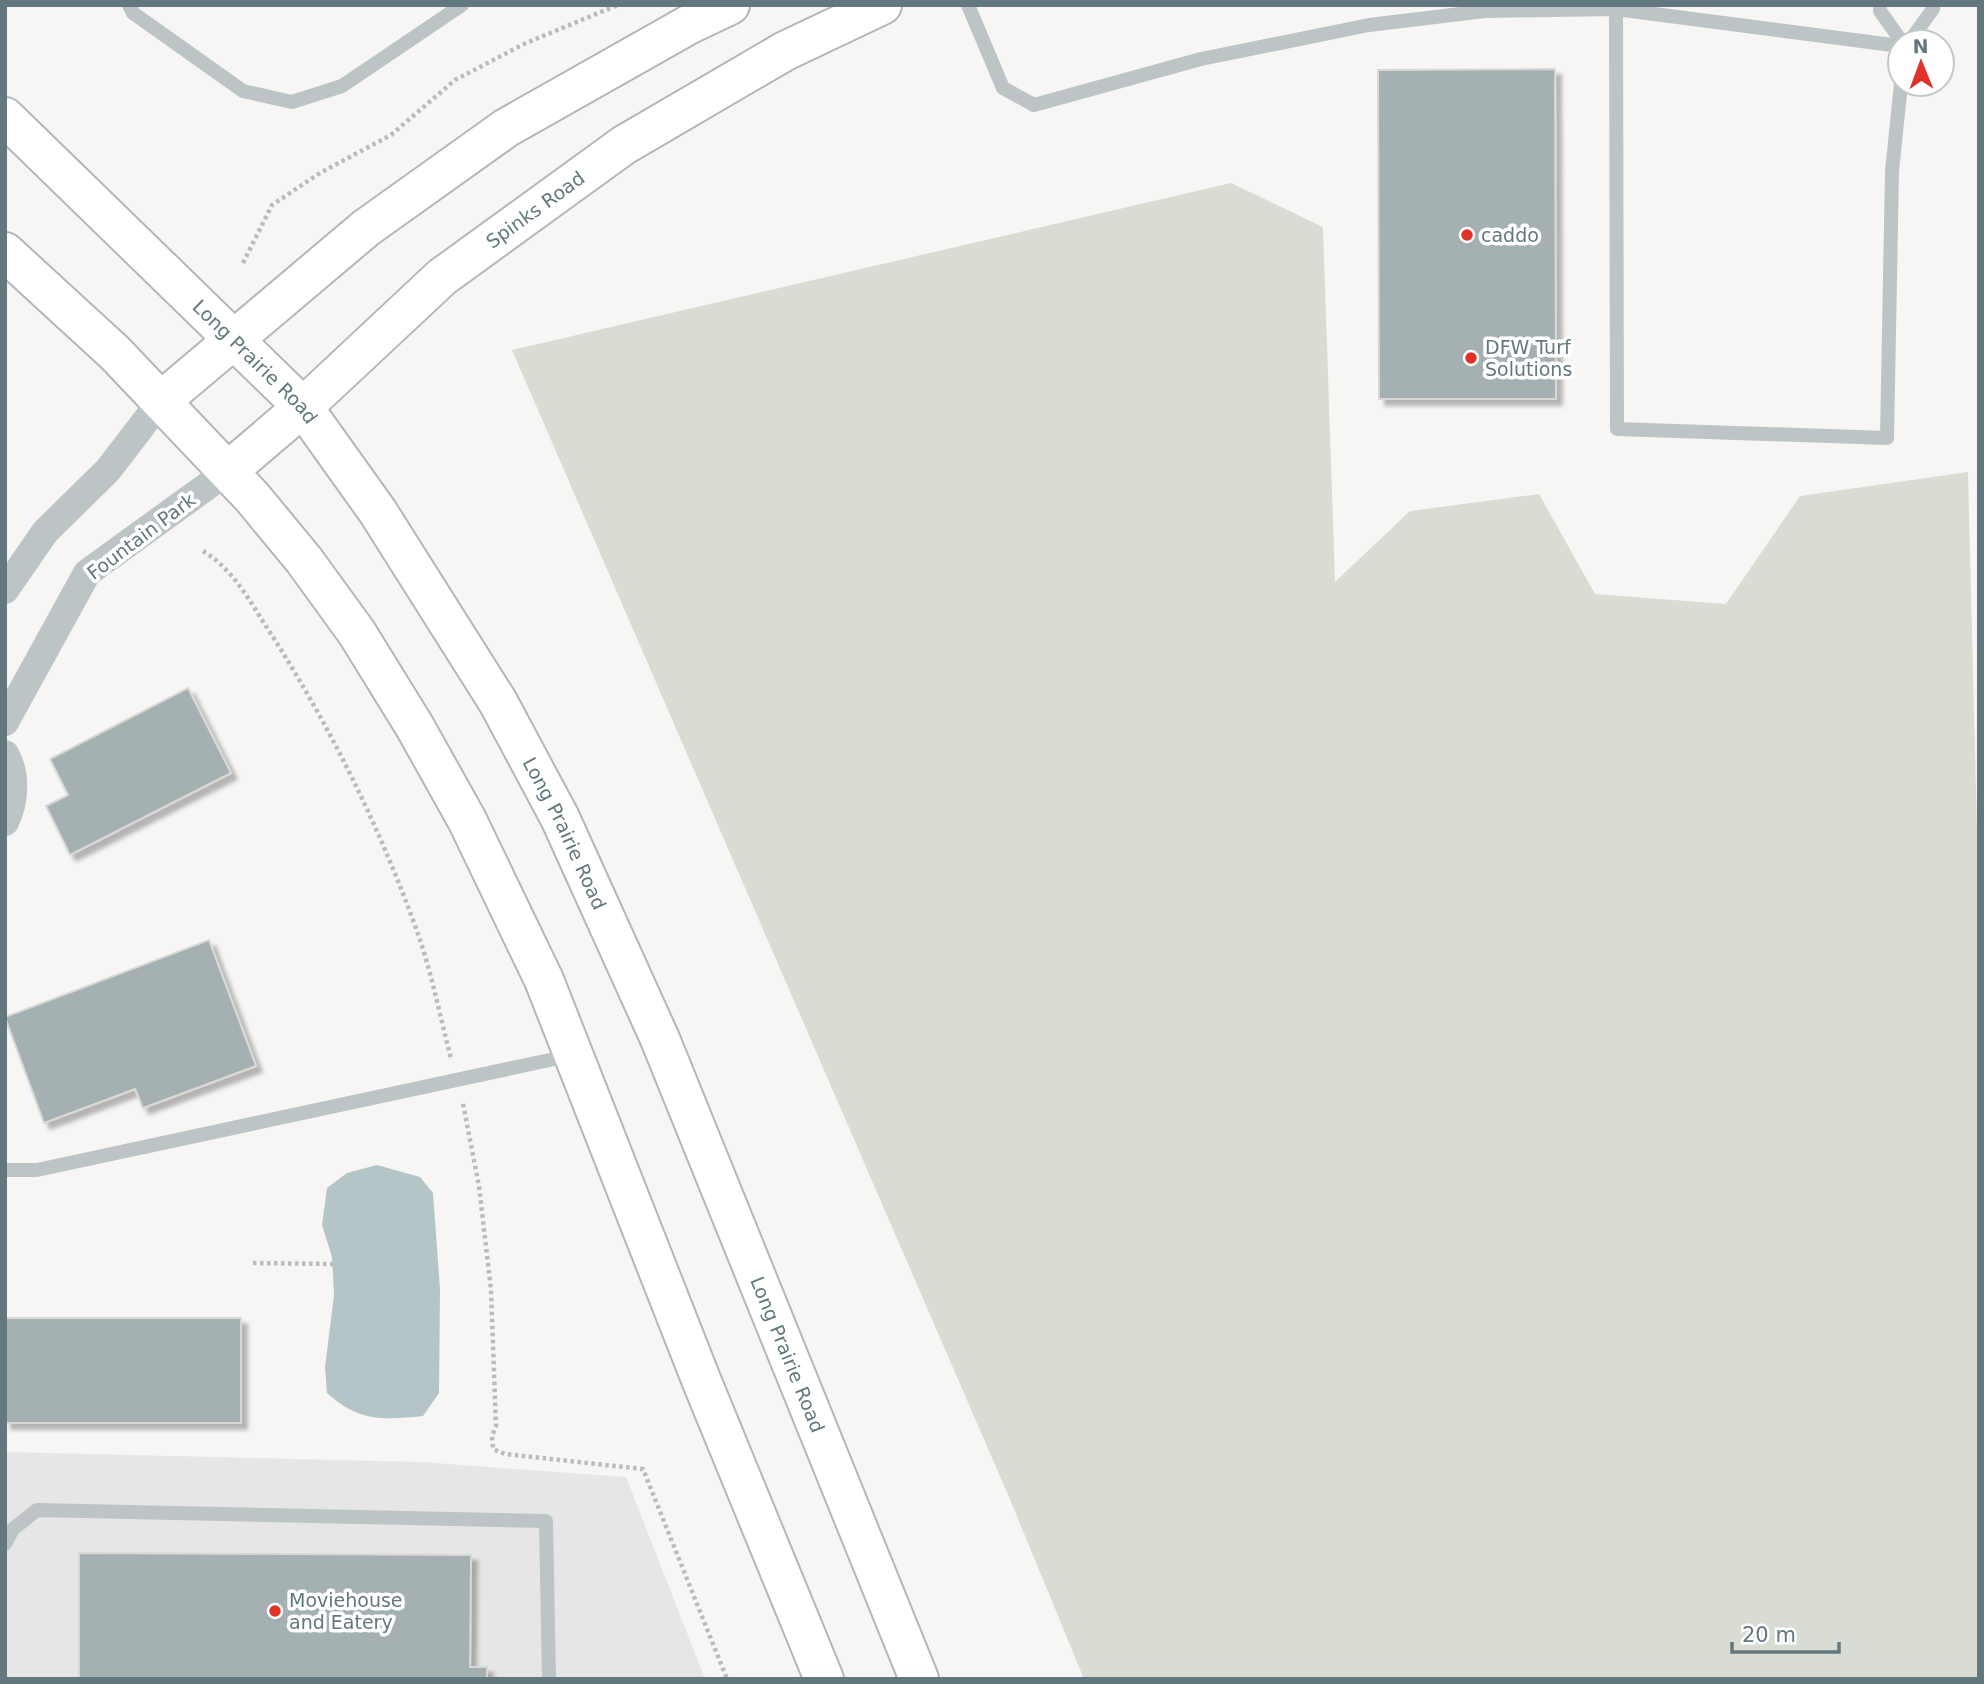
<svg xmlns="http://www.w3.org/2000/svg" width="1984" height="1684" font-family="'DejaVu Sans',sans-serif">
<defs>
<filter id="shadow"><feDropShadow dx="6" dy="6" stdDeviation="2" flood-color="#0004"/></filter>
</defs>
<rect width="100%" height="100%" fill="#f7f6f4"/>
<path fill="#e5e6e5" d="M5,1452L420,1462L626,1477L705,1679H5Z"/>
<path fill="#d8dcd3" d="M1231,183L1323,227L1335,582L1410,511L1539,494L1595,594L1726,604L1800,496L1968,472L1979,910V1679H1084L1009,1497L512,350Z"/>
<path fill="#b5c5c7" d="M377,1165L420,1177L433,1193L440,1289L439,1393L423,1416C383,1420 359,1422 327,1393L325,1367L334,1295L332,1257L322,1225L327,1188L347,1173Z"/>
<path fill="#a5b0b3" stroke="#d8d8d6" stroke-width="2" filter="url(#shadow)" d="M1555,69L1556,399H1379L1378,70Z
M188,688L231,773L70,855L46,806L68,795L50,759Z
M209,940L256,1066L143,1108L135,1089L44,1123L5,1017Z
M5,1318H241V1423H5Z
M79,1553L471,1555L470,1667H487V1679H79Z"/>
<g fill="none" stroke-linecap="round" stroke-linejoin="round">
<defs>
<g id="secondary">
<path d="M161,401L366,228L506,128L690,24L730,5"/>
<path id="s1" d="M228,471L303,407L442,277L624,145L785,51L882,5"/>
</g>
<g id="primary">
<path id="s2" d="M5,117L303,407L378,512L498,702L560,818L660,1039L919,1679"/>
<path d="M5,252L115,353L252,497L304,560L357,633L415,727L467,820L544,980L702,1382L824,1679"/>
</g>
</defs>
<use href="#secondary" stroke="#b0b8ba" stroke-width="42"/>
<use href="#primary" stroke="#b1b8ba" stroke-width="42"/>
<path stroke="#b8bcbe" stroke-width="4.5" stroke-dasharray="3.5 3.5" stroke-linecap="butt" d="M243,263L272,205L320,173L391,135L455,80L526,43L618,5
M203,551C235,570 253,607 273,637C332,730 381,830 418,934C432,974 440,1017 451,1058
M463,1104L479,1186L491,1290L496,1426L492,1436L493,1449L505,1454L643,1469L727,1679
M253,1263L333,1264"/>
<path stroke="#bdc4c6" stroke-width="14" d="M129,5L133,13L243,91L292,102L342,86L462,5
M968,5L1003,88L1034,105L1201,59L1369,25L1485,11L1616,9L1900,46
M1880,5V11L1902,42
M1616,9L1617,429L1887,438L1892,171L1901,84
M1909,42L1933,9V5
M5,1170H37L573,1055
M5,1544L13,1529L37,1510L546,1521L549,1679"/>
<path stroke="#bdc4c6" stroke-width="28" d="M5,590L45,532L108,470L161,401
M5,722L87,573L228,471
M5,754C17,774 15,802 5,822"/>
<use href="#secondary" stroke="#fff" stroke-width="38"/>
<use href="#primary" stroke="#fff" stroke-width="38"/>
</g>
<g fill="#e1322a" stroke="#fff" stroke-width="2.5">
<circle cx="1467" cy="235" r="7"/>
<circle cx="1471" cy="358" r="7"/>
<circle cx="275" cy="1611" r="7"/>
</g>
<g text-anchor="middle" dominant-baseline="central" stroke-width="7" stroke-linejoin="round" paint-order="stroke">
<g font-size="19" fill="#62787e" stroke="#fff">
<text stroke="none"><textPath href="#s1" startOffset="404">Spinks Road</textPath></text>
<text stroke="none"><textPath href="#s2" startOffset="350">Long Prairie Road</textPath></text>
<text transform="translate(141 536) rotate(-37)">Fountain Park</text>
<text stroke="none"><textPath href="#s2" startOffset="917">Long Prairie Road</textPath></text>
<text stroke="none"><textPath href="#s2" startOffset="1484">Long Prairie Road</textPath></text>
</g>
<g font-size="19" fill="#62787e" stroke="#fff" text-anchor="start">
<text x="1481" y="235">caddo</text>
<text x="1485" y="347">DFW Turf<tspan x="1485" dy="22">Solutions</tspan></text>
<text x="289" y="1600">Moviehouse<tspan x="289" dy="22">and Eatery</tspan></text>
</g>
</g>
<rect width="1984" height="1684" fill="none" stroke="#62787e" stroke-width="14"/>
<g transform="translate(1921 63) rotate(359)"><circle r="33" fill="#ffffff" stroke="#c0c9cb" stroke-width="2"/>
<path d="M0-5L12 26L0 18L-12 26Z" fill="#e1322a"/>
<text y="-10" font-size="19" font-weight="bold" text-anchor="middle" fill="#62787e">N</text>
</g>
<path d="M1732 1642v10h107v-10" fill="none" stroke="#62787e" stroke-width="3.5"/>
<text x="1742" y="1642" font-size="21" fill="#62787e" stroke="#ffffff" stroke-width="5" paint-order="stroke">20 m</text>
</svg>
